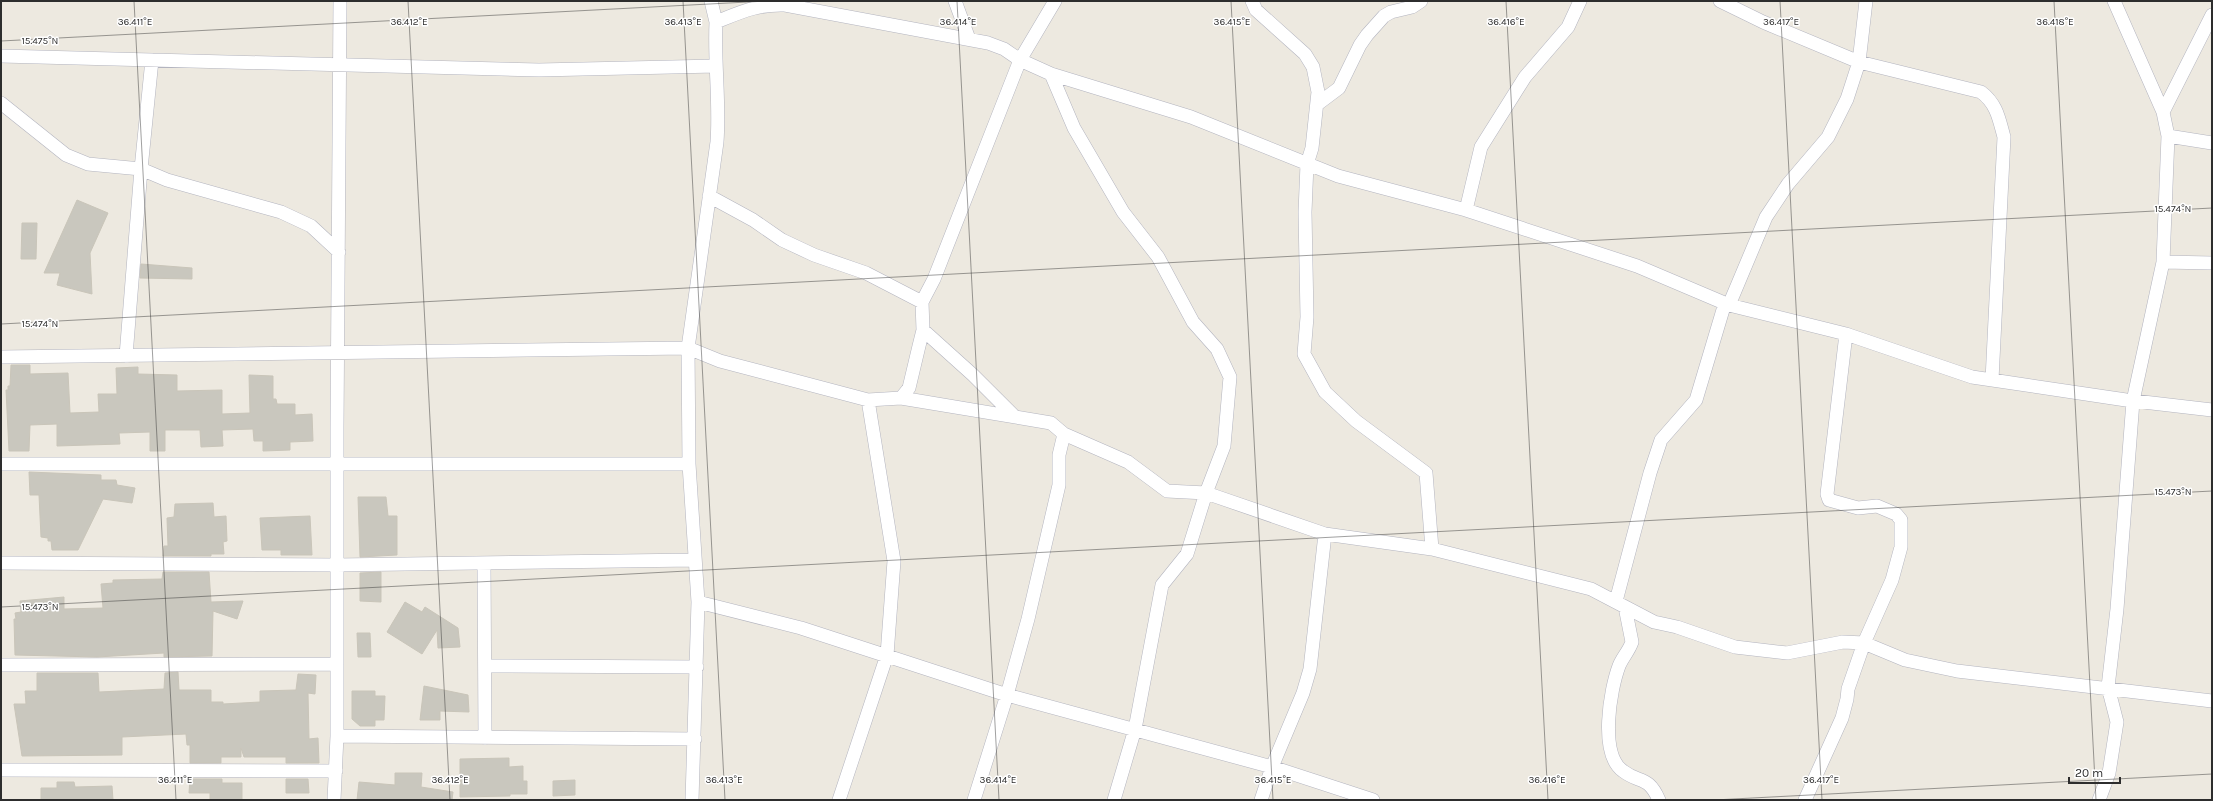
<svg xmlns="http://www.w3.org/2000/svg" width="2213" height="801" font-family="Karla,sans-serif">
<rect width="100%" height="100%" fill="#ede9e0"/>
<path fill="#c9c7be" stroke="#c9c5b9" d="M77,200L108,213L90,253L92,294L57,285L60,273H44Z
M22,223H37L36,259H21Z
M141,264L192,268V279L140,278Z
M11,365H30V374L68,373L70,413L99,412L98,394H117L116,368L138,367V374L177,375V391L222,390V414L250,413L249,375L273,376V399H276L277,404H295V415L312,414L313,441L290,442V450L263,451V441H254L253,429L222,430L223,446L201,447L200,430H165V451H150V432L119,433L120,444L57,446V424L30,425L29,451H9L6,390H8V386H10Z
M29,472L101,475V480H116L117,485L135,488L132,503L103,499L78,550H52L51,541H48V538L41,537L39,495H30Z
M358,497H386L388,516H397V555L360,557Z
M213,503L214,517L226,516L227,541L223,542L224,554H211V556H163L164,546H168L167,518L174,517L175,504Z
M310,516L312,555H281V550H262L260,518Z
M163,572H209L211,602L243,601L237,619L213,611L212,656L164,657V653L97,657L15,655L14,619H16L15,613L21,612L20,601L64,597V609L103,608L101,584L113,583V580L162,579Z
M381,572V602L360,601V573Z
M405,602L422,612L425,607L458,628L460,647L438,648L437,630L422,654L387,632Z
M357,633H370L371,657H358Z
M178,672L179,690H211V702H223V704L260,702V691L296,690L298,674L316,675L315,694L308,693L309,739L318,738L319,763H286V757H244L241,748V757H221V763H190V745H187L186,734L122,737V755L22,756L14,704H26L25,691H37V673H98L99,692L164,689L165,673Z
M424,686L468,695L469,712L440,711V720H420Z
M352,691H375V696H385L384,720H375V726H360L352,719Z
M509,758V767L523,766V781H527V794H510V796L460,797V759Z
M395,773H422L421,787L453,792L452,800H357L359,782L395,785Z
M190,779H222V783H242V800H210V793H189Z
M286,779H308L309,793H286Z
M575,780V795L553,796V781Z
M57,782H74L75,787L112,786L113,800H41V788H57Z"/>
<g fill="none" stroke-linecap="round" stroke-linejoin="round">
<defs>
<path id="street" d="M711,1L716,22
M955,1L969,39
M1252,1L1256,10L1305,54L1313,67L1318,92L1312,148L1307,164L1305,212L1307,317L1304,354L1325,392L1356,421L1426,473L1432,549
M1720,1L1763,22L1859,62L1981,92C1997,104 1999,119 2004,137L1992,380
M1,56L539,70L716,66
M1051,74L1074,128L1123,212L1158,257L1193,322L1217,349L1230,377L1224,446L1206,493L1187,554L1162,585L1135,729L1114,800
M1,103L66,155L88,164L141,169L167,180L281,212L311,226L339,252
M1319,103L1339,88L1360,45L1367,35L1384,16L1391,12L1412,7L1421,1
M2163,112L2212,15
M2168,136L2212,143
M709,196L753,220L782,240L814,255L866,273L922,302
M1466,210L1481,147L1525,77L1568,27L1580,1
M2163,262L2212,263
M1729,305L1766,217L1788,184L1828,137L1847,99L1859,62L1866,1
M923,330L973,375L1014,416
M126,356L141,169L152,60
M1,357L688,348L720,361L868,400L901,398L909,388L919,346L923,330L922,302L934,279L1020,60L1055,1
M901,398L1051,423L1064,434L1059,455V485L1028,619L1007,695L974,800
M1064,434L1128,462L1167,491L1206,493L1325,534L1432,549L1591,589L1654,622L1677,627L1735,647L1787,653L1843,642L1864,643L1905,660L1957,671L2212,701
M1,464H689
M1,563L337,565L695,560
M484,564L485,738
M1616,601L1650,473L1661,440L1696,400L1725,303
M1625,607L1632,642C1629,651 1622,658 1619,666C1610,690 1599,754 1623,771C1640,784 1648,775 1659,800
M1,665L337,664
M485,666L697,667
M337,736L695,739
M1,770L336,771
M334,800L337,736V427L340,1
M692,800L698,602
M839,800L887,655L894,561L868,400
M1261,800L1272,767L1303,693L1310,669L1325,534
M1373,800L1272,767L1007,695L801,628L698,602L689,464L688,348L717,142C720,102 714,62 716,22C741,12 758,4 785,5L988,43L1004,49L1020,60L1051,74L1191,117L1338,176L1466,210L1637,266L1729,305L1846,334L1972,377L2126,400L2212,410
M1805,800L1842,718L1847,699L1848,689L1864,643L1892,580L1901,547V520L1896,514L1877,506L1858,508L1829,500L1827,494L1846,334
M2099,800L2109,773L2117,722L2108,687L2117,609L2133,401L2163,262L2168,136L2163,112L2114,1"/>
</defs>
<use href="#street" stroke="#b3b4bf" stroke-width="14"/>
<use href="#street" stroke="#fff" stroke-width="13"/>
</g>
<path fill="none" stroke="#2d2d2d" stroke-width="1" stroke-opacity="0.45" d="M134,1L176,800M408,1L450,800M683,1L725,800M957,1L999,800M1231,1L1273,800M1506,1L1548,800M1780,1L1822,800M2054,1L2096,800M1,41L767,1M1,324L2212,208M1,607L2212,491M1714,800L2212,774"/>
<g font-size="10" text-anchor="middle" fill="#2d2d2d" stroke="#fff" stroke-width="3" stroke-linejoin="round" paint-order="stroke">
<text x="135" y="25">36.411°E</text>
<text x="409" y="25">36.412°E</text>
<text x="683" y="25">36.413°E</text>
<text x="958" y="25">36.414°E</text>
<text x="1232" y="25">36.415°E</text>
<text x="1506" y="25">36.416°E</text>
<text x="1781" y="25">36.417°E</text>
<text x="2055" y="25">36.418°E</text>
<text x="40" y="44">15.475°N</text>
<text x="2173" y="212">15.474°N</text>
<text x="40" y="327">15.474°N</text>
<text x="2173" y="495">15.473°N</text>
<text x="40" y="610">15.473°N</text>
<text x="175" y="783">36.411°E</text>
<text x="450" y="783">36.412°E</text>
<text x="724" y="783">36.413°E</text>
<text x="998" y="783">36.414°E</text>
<text x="1273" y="783">36.415°E</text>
<text x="1547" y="783">36.416°E</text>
<text x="1821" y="783">36.417°E</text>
</g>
<rect width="2213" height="801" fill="none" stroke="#2d2d2d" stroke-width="4"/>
<path d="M2069 777v6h51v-6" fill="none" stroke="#2d2d2d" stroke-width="2"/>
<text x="2075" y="777" font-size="12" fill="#2d2d2d" stroke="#ffffff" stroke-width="3" paint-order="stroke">20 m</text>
</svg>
